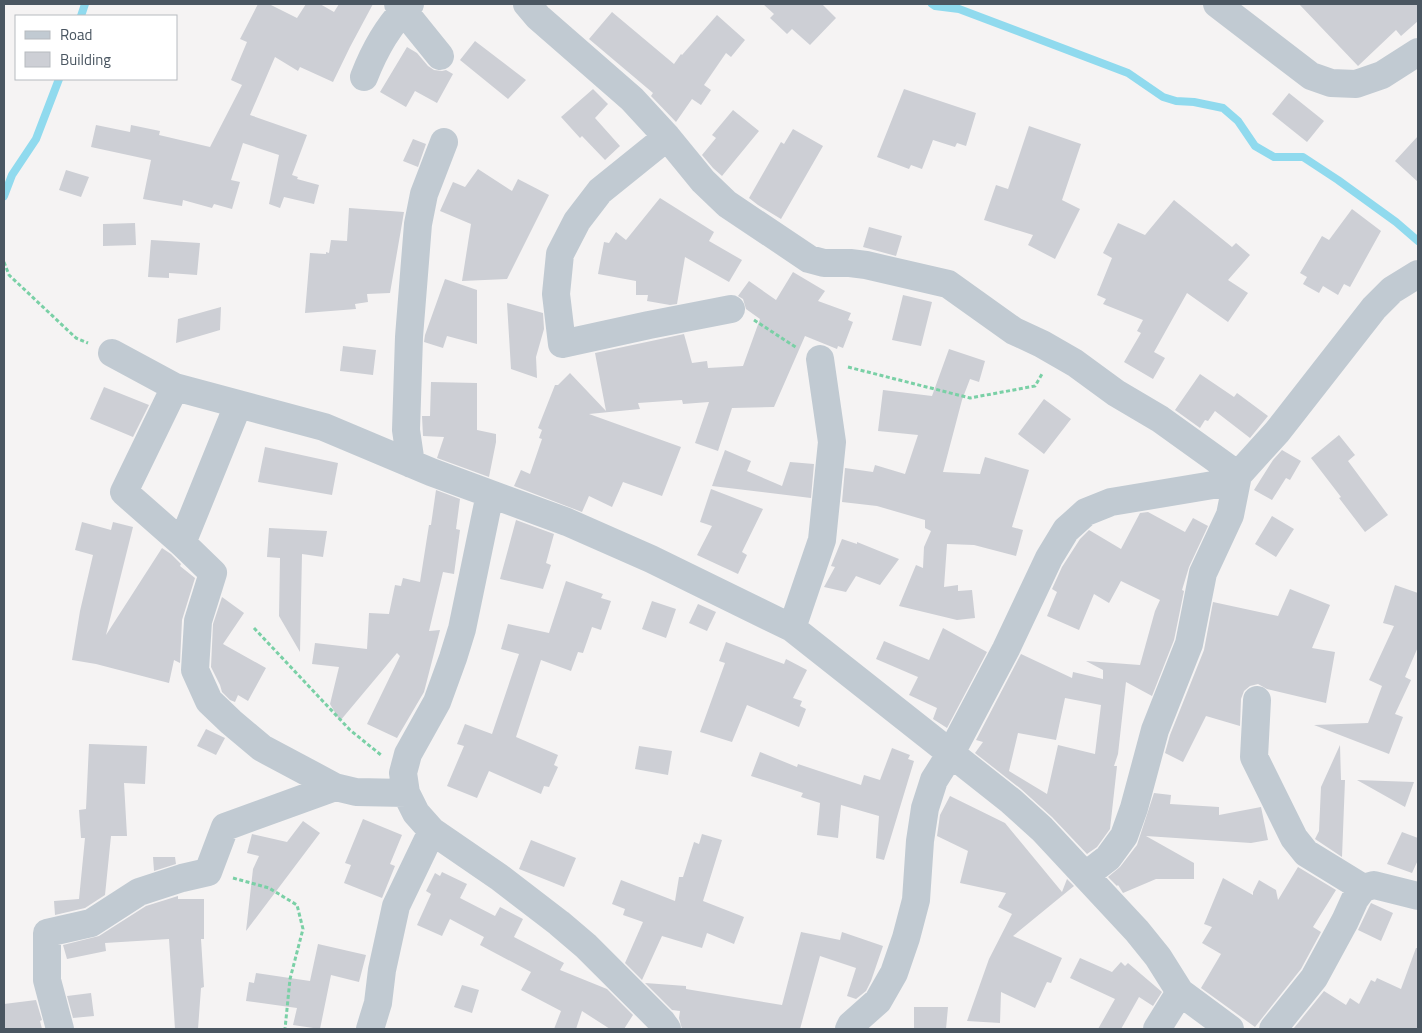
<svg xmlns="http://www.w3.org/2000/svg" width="1422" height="1033" font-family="'Titillium Web',sans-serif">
<rect width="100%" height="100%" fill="#f5f3f3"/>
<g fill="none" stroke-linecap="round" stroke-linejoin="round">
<path stroke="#90daee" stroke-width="8" d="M932,4L935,6L959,9L1128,73L1163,97L1176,101L1194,102L1223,108L1238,121L1255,146L1274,157H1303L1338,180L1396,222L1418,241
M81,16L85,4
M4,196L12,175L36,139L59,79"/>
</g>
<path fill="#cdcfd5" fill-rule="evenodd" d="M258,4H269L297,18L306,4H320L334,12L339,4H373L350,47L333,82L300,67L298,71L275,57L250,115L307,135L292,175L298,177L297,179L319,185L314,204L284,197L280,208L269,204L279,155L243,143L231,180L240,182L232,209L214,204L212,208L183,200L182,206L143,199L151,160L91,147L96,125L130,132L131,125L160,131L159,135L210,147L242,85L231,80L247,42L240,39Z
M763,4H822L836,18L810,45L792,29L787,34L770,18L774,14Z
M1299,4H1418V21L1401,36L1396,30L1358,66Z
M612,12L674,64L681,54L682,55L717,15L745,40L731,57L726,53L704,85L711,90L701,105L692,99L676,122L651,96L653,93L589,39Z
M475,41L526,80L508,99L460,60Z
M407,47L417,53L428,66L434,70L442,71L446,70L453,74L437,103L415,91L406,107L380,92Z
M593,89L608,104L595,118L620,146L605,160L582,136L580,138L561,117Z
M904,89L976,113L966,146L957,143L955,147L933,140L922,169L911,165L909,169L877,157Z
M1289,93L1324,121L1307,142L1272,114Z
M733,110L759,131L722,176L713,168L702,155L716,138L712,135Z
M1029,126L1081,144L1062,200L1080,209L1055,259L1028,245L1033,235L984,220L996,185L1008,189Z
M793,129L823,146L781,219L758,205L749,198L781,142L784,144Z
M1418,136V182L1395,161Z
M413,139L426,144L418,167L403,161Z
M478,169L512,191L518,179L549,195L507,279L462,281L471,224L440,211L453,182L465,187Z
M66,170L89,177L81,197L59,190Z
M660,198L714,232L709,241L742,260L729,282L685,257L677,304L670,305L647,301L648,295H636V281L598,274L604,242L609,243L616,232L626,240Z
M1174,200L1232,247L1236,243L1250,255L1228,280L1248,293L1228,322L1187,293L1154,352L1165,358L1153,379L1124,362L1141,333L1137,331L1143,320L1103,304L1106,299L1097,295L1112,258L1103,253L1118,223L1145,235Z
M349,208L404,212L390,293L367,294L368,302L355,304L356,309L305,313L310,253L326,254V252L329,253L331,240L347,241Z
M1352,209L1381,231L1350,287L1344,284L1338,295L1323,286L1319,293L1303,284L1307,277L1300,273L1322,236L1329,240Z
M135,223L136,245L103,246V224Z
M869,227L902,236L896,256L863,247Z
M151,240L200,243L197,275L169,273V278L148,277Z
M793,272L825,291L818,301L851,313L848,320L853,322L843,348L838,346L837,349L805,336L774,407L732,408L718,451L695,443L709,402L683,404L682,400L638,403L640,409L589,414L681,447L662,496L623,482L612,507L589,496L582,512L514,486L521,470L530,474L542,439L539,438L542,430L538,428L555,385H558L570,373L606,411L595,353L684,334L692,363L707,361L708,368L743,366L760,319L746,309L743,299L738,296L749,281L776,300Z
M445,279L477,290V344L447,336L443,348L424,342L425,335Z
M903,295L932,302L921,346L892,340Z
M507,303L543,313L544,329L536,357L537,378L511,369Z
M221,307L220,330L176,343L178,319Z
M343,346L376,350L373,375L340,371Z
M949,349L985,361L979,382L970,379L962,400L943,472L980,474L985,457L1029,470L1012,527L1023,530L1016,556L974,545L947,544L944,587L958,585V591L972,590L975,618L957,620L899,606L916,565L923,568L924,547L931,531L925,528V520L877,506L842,502L845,468L873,472L875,465L905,474L918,435L878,431L883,390L932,396Z
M1200,374L1234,397L1237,393L1268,416L1250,438L1215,411L1208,421L1205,420L1200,428L1175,410Z
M431,382L477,383V430L496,434V442L489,477L437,458L444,437L423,436L422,416H430Z
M104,387L149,405L133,437L90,419Z
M1044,399L1071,419L1044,454L1018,434Z
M1339,435L1355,455L1348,461L1388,515L1365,532L1339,498L1341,497L1311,458Z
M265,447L338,463L332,495L258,482Z
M725,450L751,461L747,471L782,486L790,462L814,464L811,498L712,486Z
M1282,450L1301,461L1290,480L1286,478L1272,500L1254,490L1273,460Z
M711,489L763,509L742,552L747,555L738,574L697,555L712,526L700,522Z
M436,490L460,499L456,529L460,530L454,574L443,572L429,631L440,630L424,692L397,738L367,724L400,656L397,653L340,721L330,704L339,667L312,664L315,643L367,649L369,613L389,614L395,585L401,586L403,578L420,582L429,525H431Z
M1148,512L1185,532L1193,518L1208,526L1189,567L1182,590L1184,591L1174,640L1152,696L1126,682L1118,754L1114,766H1117L1110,829L1097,847L1087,854L1052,817L1021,789L975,753L983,742L976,740L1021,654L1072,678L1073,672L1103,679V670L1086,661L1140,665L1155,611L1160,600L1121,581L1109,603L1094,594L1079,630L1047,616L1057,592L1052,589L1062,567L1080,539L1089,530L1121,549L1140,513ZM1065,698L1101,705L1095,754L1058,745L1047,794L1009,771L1018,733L1056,740Z
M1272,516L1294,529L1276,557L1255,544Z
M516,520L554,534L546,563L551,565L543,589L500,579Z
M82,522L111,530L113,522L133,527L106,635L162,548L171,554L181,564L180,566L195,578L182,620L180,663L174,660L169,683L96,664L72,660L80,611L93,555L75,550Z
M269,528L327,531L323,557L302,554L300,652L279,616L280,558L267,557Z
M842,539L857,544V542L899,559L880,585L856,576L846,592L824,587L835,567L831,566Z
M566,581L603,594L601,598L611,601L601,630L592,627L583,653L578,652L571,671L541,660L516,737L558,755L554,765L558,767L549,787L544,786L541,794L489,771L477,798L447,786L464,746L457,744L465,724L492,734L519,654L501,649L508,624L549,633Z
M1395,585L1418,593V647L1405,677L1411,680L1395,714L1403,717L1389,754L1314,725L1368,723L1382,686L1369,680L1394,626L1383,623Z
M1290,589L1330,605L1312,648L1335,652L1326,703L1267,689L1258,684L1250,686L1244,691L1241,699L1240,726L1206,716L1183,762L1165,753L1170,735L1204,650L1213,602L1278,616Z
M222,597L244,613L223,644L266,668L248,701L238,695L235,702L230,700L222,692L220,685L211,667L213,624Z
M652,601L676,609L666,638L642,629Z
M698,604L716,612L707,631L689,623Z
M943,628L987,652L947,728L933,719L937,708L909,695L918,677L876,659L884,641L929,660Z
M726,642L784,664L786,659L807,670L793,698L802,701L800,706L806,709L799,727L747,705L732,742L700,732L725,663L719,661Z
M206,729L225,738L216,755L197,746Z
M89,744L147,746L145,784L124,783L127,836H111L105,895L85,908L55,915L54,901L79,899L85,838H81L79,810L86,809Z
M1340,745L1341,780H1345L1342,857L1315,839L1319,831L1321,787Z
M639,746L672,751L668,775L635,769Z
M892,748L910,755L908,759L914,761L884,860L876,858L879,816L841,805L838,838L817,835L820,803L801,797L803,793L751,776L760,752L797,767L798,764L861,785L864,775L880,780Z
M1357,780L1414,782L1405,807Z
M1154,793L1171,795L1170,804L1219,807V815L1261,807L1268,840L1251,843L1146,836L1194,863V879H1156L1123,893L1118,885L1117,886L1108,877L1120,867L1137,845Z
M950,796L1005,823L1062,892L1067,879L1074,886L1013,936L1062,958L1051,983L1047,982L1035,1008L1001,992L1000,1023L967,1021L989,959L1012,914L998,907L1006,893L960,883L968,851L937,836L940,815Z
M363,819L402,835L390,864L395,866L382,898L344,883L351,865L345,863Z
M303,821L320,833L246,931L253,869L259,856L247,853L252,834L287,842Z
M1402,832L1418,838V860L1412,873L1387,864Z
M702,834L722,840L703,901L744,917L734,944L707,933L702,948L662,936L642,980L625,963L643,922L623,915L625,909L612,904L621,880L675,901L679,877H683L694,842L699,844Z
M531,840L576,858L564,887L519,869Z
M153,857H175L176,864L154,871Z
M1298,867L1336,890L1313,927L1321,932L1301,969L1255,1027L1201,988L1221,954L1202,943L1212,927L1204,924L1223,878L1253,895V892L1259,880L1276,890L1278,900Z
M442,872L467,884L460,898L495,916L500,907L523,919L514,937L564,963L560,970L607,989L633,1015L624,1029H610L582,1011L576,1029H554L561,1011L521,990L531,972L480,945L484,937L450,919L442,936L417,925L431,894L426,891L435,873L440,876Z
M178,896V899H204V939H201L204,987L201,988L198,1029H175L169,939L105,943L106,951L67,959L63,945L99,936L146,906Z
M1371,903L1393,913L1381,941L1358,930Z
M801,932L840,940L842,932L883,946L871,981L866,991L856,999L847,996L856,968L820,956L800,1029H682L679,1018L680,1011L672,1010L645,983L686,986V989L782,1005Z
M318,944L366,955L359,982L331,975L320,1029L293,1025L297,1008L246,1001L249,982L254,983L256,973L310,981Z
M1416,948H1418V1029H1297L1294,1028L1324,991L1346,1005L1350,998L1359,1004L1371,980L1375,982L1377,978L1401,989Z
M1080,958L1112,972L1121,962L1125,966L1128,963L1162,992L1153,1006L1139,997L1121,1029H1098L1115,999L1070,978Z
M462,985L479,990L472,1013L454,1007Z
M91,993L94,1016L73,1018L67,996Z
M36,1000L42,1020L40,1021L42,1029H4V1004Z
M914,1007H948L946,1029H914Z"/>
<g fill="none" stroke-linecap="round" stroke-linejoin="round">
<path stroke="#7ad0a6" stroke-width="3" stroke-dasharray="4 2.5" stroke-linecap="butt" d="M4,262L9,275L76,338L88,343
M754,320L797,348
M848,367L970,398L1035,386L1042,374
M254,628L350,730L381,755
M233,878L269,888L297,905L303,929L290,979L285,1029"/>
<path stroke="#c1cad2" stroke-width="28" d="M398,4L440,56
M527,4L538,17L632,99L667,137L703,181L727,204L809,259L824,263H850L866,265L948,284L1014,331L1042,344L1075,363L1116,393L1160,419L1238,475L1230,515L1203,573L1189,644L1155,730L1134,808L1124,836L1108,858L1086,875
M1217,4L1311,76L1331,83L1356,84L1382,75L1418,52
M364,77C374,51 390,23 410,4
M667,137L600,191L577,221L560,254L556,294L562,344L649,325L731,309
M112,353L175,387L324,427L431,472L567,522L651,559L792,628L1011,801L1042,829L1137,931L1158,957L1180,992L1230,1029
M175,387L124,492L182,543L213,573L198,621L195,670L209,701L231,722L262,748L335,787
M411,464L406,430L409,337L418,224L424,194L444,142
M490,494L462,629L453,658L437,702L408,754L403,773L406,793L416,813L432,831L499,877L559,923L586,946L662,1022L667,1029
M182,543L238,405
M792,628L822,540L832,442L820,359
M1257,700L1254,757L1294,838L1306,853L1363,888
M60,1029L47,980V933L91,923L139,892L182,878L208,872L225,827L335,787L356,792L406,793
M370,1029L378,1003L382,970L396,906L432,831
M849,1029L851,1025L878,1001L894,973L906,938L916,900L920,841L925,808L934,780L951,753L1006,649L1049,558L1066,530L1086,512L1111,502L1219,484L1238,475L1277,432L1374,308L1392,290L1418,274
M1157,1029L1180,992
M1273,1029L1314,978L1345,921L1355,899L1363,888L1374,885L1418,896"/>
</g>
<rect width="1422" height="1033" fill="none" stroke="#4a5661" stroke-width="10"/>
<rect x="15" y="15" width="162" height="65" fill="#ffffff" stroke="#b7bbc0"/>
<rect x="25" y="31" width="25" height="8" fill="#c1cad2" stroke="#b7bbc0"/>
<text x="60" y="40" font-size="15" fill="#4a5661">Road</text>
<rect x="25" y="52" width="25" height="15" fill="#cdcfd5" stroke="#b7bbc0"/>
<text x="60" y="65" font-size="15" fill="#4a5661">Building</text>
</svg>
